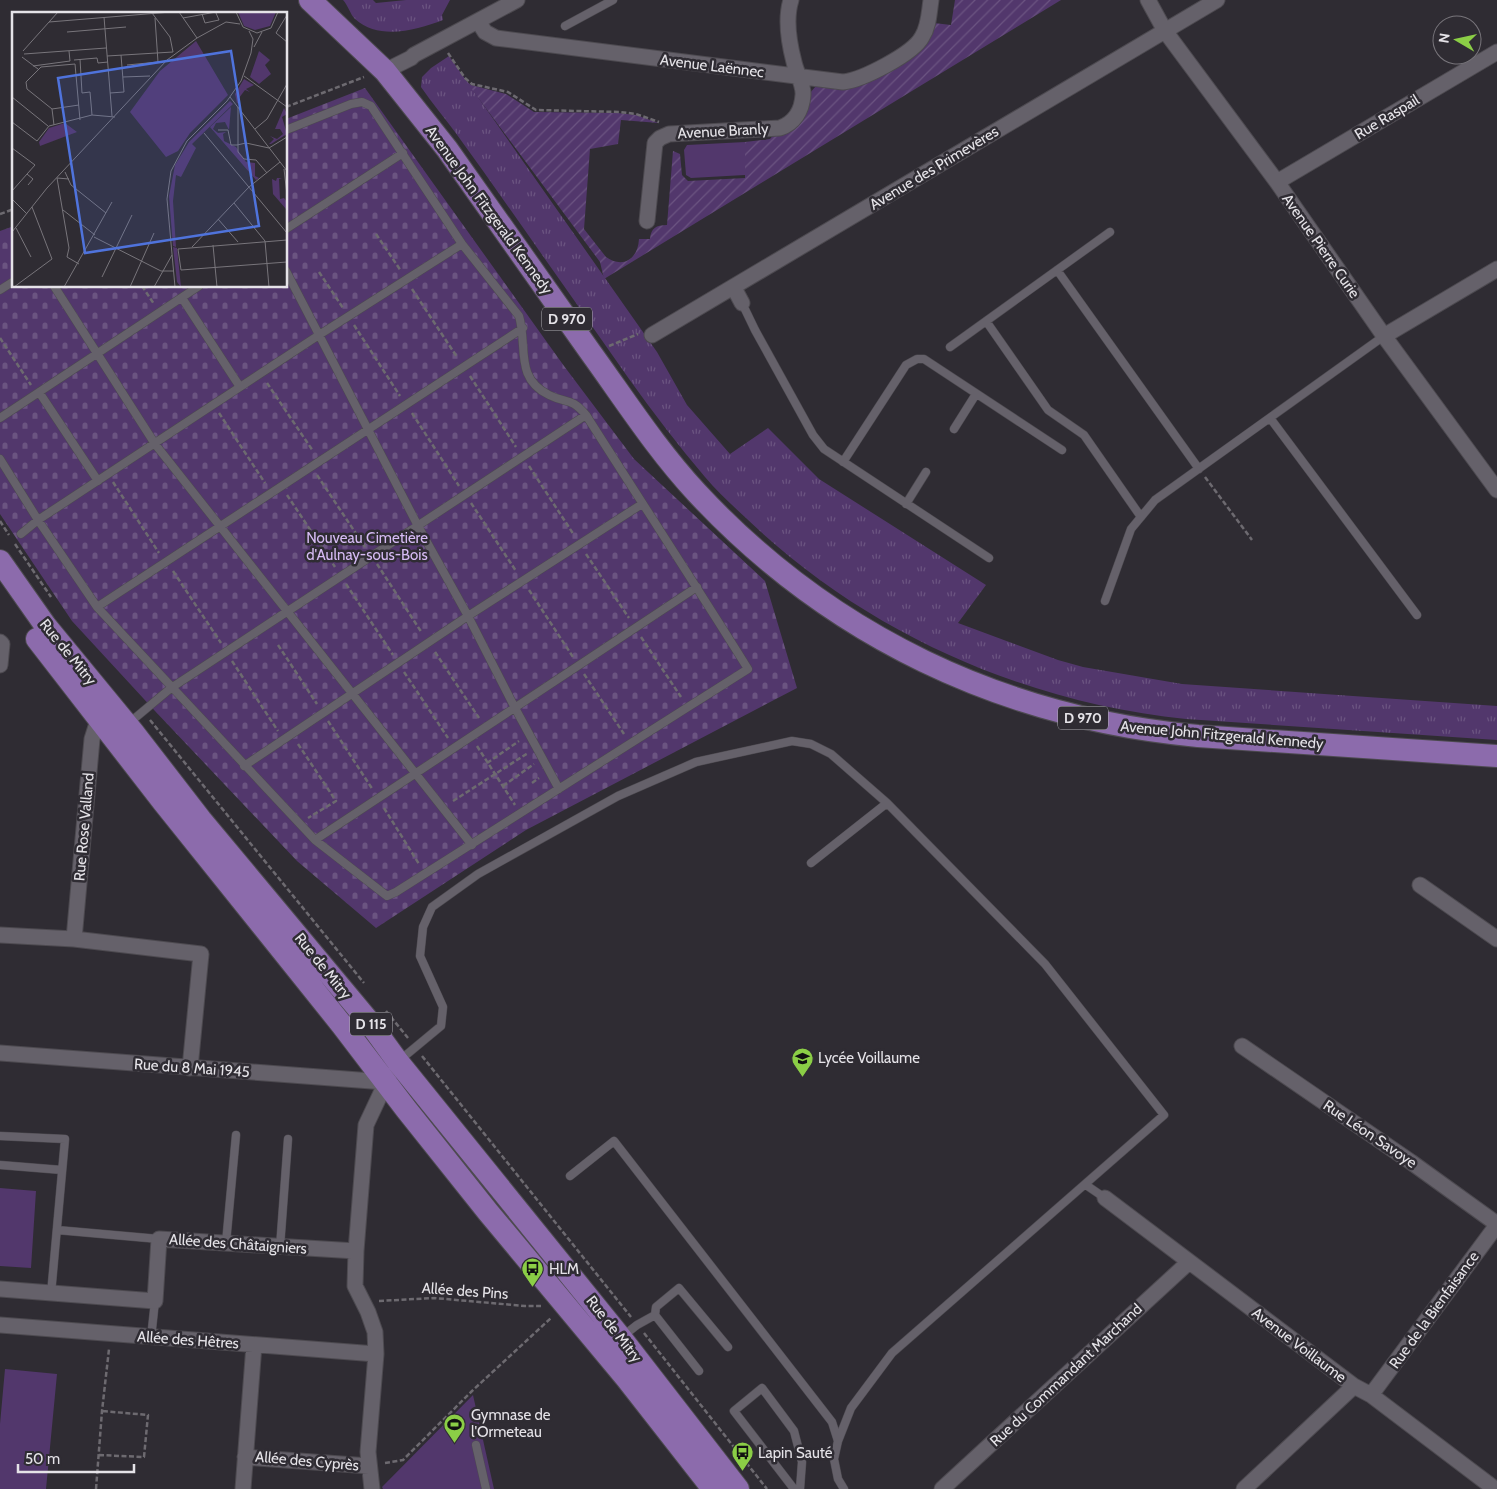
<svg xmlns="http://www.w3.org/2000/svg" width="1497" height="1489" font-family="Cabin,sans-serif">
<defs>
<pattern id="grass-tufts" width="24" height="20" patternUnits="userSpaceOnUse" patternTransform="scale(1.25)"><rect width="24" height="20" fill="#52376c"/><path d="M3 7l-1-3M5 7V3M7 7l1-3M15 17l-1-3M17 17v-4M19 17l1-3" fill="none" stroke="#6b5481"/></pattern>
<pattern id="cemetery-stones" width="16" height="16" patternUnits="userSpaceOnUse" patternTransform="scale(1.25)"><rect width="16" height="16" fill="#52376c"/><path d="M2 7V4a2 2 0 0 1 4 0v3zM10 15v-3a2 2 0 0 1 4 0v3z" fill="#6b5481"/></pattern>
<pattern id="garden-furrows" width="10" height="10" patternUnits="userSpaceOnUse" patternTransform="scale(1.25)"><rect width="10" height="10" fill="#52376c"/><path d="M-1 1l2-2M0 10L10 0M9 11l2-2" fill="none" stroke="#6b5481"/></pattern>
</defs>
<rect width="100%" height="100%" fill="#2f2c33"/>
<path fill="url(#grass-tufts)" d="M343,0H373L376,3L406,0H450L442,15L443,20C416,30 380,41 355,19C350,14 348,5 343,0Z
M449,56L657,352L687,405L730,454L768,428L819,479L986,585L958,623L1058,660L1083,667L1182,684L1497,706V740L1186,719C1030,703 878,638 761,532C742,514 722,497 705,477C651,414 605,344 557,276C523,228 490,180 455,132C444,117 432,103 421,87L422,77L431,68Z"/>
<path fill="url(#cemetery-stones)" d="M365,88L564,366L634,459L765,581L797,688L526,830L376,928L297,861L155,711L72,621L0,514V231L14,226V286H286V119Z"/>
<path fill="#52376c" d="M745,142V175L691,178L686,175L684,150L687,145Z
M0,1188L36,1191L31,1268L0,1266Z
M5,1369L57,1374L46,1489H0V1424Z
M473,1395L494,1489H383L382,1487Z"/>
<path fill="url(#garden-furrows)" d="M955,0H1061L604,279L600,262L465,80L471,85L506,94L534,112L618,113L636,115L659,123L621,120L618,144L590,149L584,229L606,257C623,269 638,259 639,239H650C651,228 656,225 667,225L673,151L680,154L682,175L688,181L745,178V142L770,139L816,86H857L934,23L951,25Z"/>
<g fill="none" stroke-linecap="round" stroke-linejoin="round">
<defs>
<path id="service" d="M565,26L613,0
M286,229L403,153
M1057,270L1199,469
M286,271L418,526L468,616L515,708L559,789
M54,286L155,444L472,845
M0,290L14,281
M182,298L240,387
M742,303L755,330L813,435L824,449L989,558
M986,321L1048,410L1084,435L1141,517
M950,347L1110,232
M39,392L98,481
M0,418L199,286
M1270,418L1417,615
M954,429L976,394
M0,459L38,520L97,607L315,840L387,896L396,892L748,669C695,584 640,500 586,415C571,397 567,404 549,395C514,378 528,346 519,316L462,244L371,106L362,102L351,104L286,130
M843,462L906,365L917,359H924L1062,450
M906,504L926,472
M21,534L38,520L319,335L462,244
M1105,601L1131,529L1155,500L1384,336
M97,607L523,328
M129,723L171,688L586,415
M244,766L468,616L642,504
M315,840L697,587
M811,863L887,803L1045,964L1164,1115L892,1353L851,1408L838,1441L834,1459L838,1479L844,1489
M400,1060L441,1026L443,1007L420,956L423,927L432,907L478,874L618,796L696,762L792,741L811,744L831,754L887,803
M0,1136L65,1139L51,1294
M0,1165L62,1170
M570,1176L614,1141L832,1422L838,1441
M1086,1185L1105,1198
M57,1230L159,1239
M226,1243L236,1135
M280,1247L288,1139
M655,1315L656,1307L679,1288L728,1347
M623,1336L637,1325L655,1315L699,1371
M151,1338L155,1301
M476,1445L486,1489
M794,1489L734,1411L762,1388L794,1431L802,1462L800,1489"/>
<path id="minor" d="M1148,0L1165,31L1277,182L1384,336L1497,490
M478,21L485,32L496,38L843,82C862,80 913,54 922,37C929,26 929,13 931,0
M385,71L411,58L414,55L517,0
M1277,182L1497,52
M647,221L655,143L660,138L669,134L780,128C794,123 802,111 803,95C804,85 796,72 794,62C789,43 785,19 791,0
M734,288L742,303
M652,335L1217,0
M1384,336L1497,269
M0,642L2,644L0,665
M1420,885L1497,939
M0,935L74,939L201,954L190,1068
M74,939L92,739L99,717
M1242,1046L1411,1162L1497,1224
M0,1053L385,1082
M1105,1198L1354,1386L1371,1395L1495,1489
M0,1289L155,1301L159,1239L356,1251
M0,1325L376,1354
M1371,1395L1497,1225
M245,1457L369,1466
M243,1489L254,1345
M372,1489L368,1452L376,1354L375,1332L368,1312L355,1286L356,1251L366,1125L389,1076
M942,1489L1189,1262
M1244,1489L1354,1386"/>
<path id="primary" d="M310,0L385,71L447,149C495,217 543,285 591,353C625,400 657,450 697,493C830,636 1003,718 1198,736L1497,756
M0,561L45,625L133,732L201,820L366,1018L398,1062L621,1338L738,1489
M37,639L164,803L342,1025L406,1109L488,1212L627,1379L713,1489"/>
</defs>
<use href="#service" stroke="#4d4a50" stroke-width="9"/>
<use href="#minor" stroke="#4d4a50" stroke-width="17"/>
<use href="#primary" stroke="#4d4a50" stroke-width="24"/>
<path stroke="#6d6a70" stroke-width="2.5" stroke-dasharray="5 2.5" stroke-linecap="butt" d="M448,53L465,78L472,84L508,92L536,110L620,112L636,114L659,122
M286,107L364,77
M0,214L14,209
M376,234L401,271
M319,272L343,308
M142,286L154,304
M412,289L457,357
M354,325L400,396
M0,338L31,385
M609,346L638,334
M470,376L516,447
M267,383L313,451
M219,413L265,483
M412,413L459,486
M529,466L574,535
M317,475L365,547
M1205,477L1252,540
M113,482L159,553
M287,495L335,567
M471,503L516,571
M0,521L9,535
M15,544L51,597
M586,554L629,618
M377,564L422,633
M173,571L221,643
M346,584L393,655
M529,590L573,657
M641,637L681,697
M278,645L317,704
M435,652L479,718
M232,661L278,731
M404,672L448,738
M584,674L624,734
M150,720L364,983
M328,721L373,790
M298,744L336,801L308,818
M477,746L515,805
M487,763L519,741
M532,783L539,778
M503,786L534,764
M453,801L528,753
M384,808L419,864
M386,1011L408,1038
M422,1056L631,1317
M379,1301L434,1298L525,1306H541
M644,1333L767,1489
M99,1455L144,1457L148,1415L102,1411
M385,1463L403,1460L472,1391L551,1318
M96,1489L102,1411L109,1349"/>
<use href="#service" stroke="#65616a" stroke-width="8"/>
<use href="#minor" stroke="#65616a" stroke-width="15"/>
<use href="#primary" stroke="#8c6bac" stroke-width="22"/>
</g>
<defs>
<symbol id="school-pin" viewBox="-11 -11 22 30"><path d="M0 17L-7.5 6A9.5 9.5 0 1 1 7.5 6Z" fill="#8bce46" stroke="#2f2c33"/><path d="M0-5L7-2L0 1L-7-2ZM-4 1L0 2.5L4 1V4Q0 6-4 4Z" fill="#111"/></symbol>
<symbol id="bus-pin" viewBox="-11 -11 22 30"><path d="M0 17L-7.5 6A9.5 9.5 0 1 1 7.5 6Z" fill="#8bce46" stroke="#2f2c33"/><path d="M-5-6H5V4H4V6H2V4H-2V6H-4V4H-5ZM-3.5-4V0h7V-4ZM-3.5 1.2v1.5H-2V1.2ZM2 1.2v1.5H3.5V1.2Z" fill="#111"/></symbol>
<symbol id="stadium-pin" viewBox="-11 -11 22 30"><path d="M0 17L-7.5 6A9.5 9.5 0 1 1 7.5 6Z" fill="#8bce46" stroke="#2f2c33"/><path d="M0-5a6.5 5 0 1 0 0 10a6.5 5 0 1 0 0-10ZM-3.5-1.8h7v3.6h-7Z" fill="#111"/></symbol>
</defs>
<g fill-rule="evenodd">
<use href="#school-pin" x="790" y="1046" width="25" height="34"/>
<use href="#bus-pin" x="520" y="1256" width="25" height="34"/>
<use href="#stadium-pin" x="442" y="1412" width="25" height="34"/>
<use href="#bus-pin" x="730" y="1440" width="25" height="34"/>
</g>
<g text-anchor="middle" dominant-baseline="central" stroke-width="5" stroke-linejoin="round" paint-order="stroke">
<g fill="#2f2c33" stroke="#aeacb2" stroke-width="1">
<rect x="542" y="307.5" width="50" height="23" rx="4"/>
<rect x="1058" y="706.5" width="50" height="23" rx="4"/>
<rect x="350" y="1012.5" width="42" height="23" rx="4"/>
</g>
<g font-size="14" font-weight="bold" fill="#e5e3e8">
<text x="567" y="319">D 970</text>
<text x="1083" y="718">D 970</text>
<text x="371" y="1024">D 115</text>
</g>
<g font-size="15" fill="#e5e3e8" stroke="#2f2c33">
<text transform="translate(712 66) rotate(7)">Avenue Laënnec</text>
<text transform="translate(1387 117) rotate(-31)">Rue Raspail</text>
<text transform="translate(723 131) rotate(-3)">Avenue Branly</text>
<text transform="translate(934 168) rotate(-31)">Avenue des Primevères</text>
<text transform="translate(489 210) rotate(54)">Avenue John Fitzgerald Kennedy</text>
<text transform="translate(1321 246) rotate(55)">Avenue Pierre Curie</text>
<text transform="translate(68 652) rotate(51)">Rue de Mitry</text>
<text transform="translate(1222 735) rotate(5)">Avenue John Fitzgerald Kennedy</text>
<text transform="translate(84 827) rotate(-85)">Rue Rose Valland</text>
<text transform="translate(323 966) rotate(51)">Rue de Mitry</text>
<text transform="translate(192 1068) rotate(4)">Rue du 8 Mai 1945</text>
<text transform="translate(1370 1134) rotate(34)">Rue Léon Savoye</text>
<text transform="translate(238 1244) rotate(4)">Allée des Châtaigniers</text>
<text transform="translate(465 1291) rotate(4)">Allée des Pins</text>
<text transform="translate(1434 1310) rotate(-54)">Rue de la Bienfaisance</text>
<text transform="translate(614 1329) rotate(52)">Rue de Mitry</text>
<text transform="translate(188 1340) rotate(4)">Allée des Hêtres</text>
<text transform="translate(1299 1345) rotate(37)">Avenue Voillaume</text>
<text transform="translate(1066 1375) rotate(-43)">Rue du Commandant Marchand</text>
<text transform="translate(307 1461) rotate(5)">Allée des Cyprès</text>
</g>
<g font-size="15" fill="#d6bbf4" stroke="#2f2c33">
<text x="367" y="538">Nouveau Cimetière<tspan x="367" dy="17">d'Aulnay-sous-Bois</tspan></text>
</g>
<g font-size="15" fill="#e5e3e8" stroke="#2f2c33" text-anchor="start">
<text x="818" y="1058">Lycée Voillaume</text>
<text x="549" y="1269">HLM</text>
<text x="471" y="1415">Gymnase de<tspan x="471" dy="17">l'Ormeteau</tspan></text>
<text x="758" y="1453">Lapin Sauté</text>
</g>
</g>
<g transform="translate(12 12)">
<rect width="275" height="275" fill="#2f2c33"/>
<path d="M232,67L242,73L234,77L238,80L233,78L227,86L228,92L225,91L223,82ZM218,89L221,92L180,132L184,136L169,165L164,163L161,189L164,235L161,234L157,184L163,153L177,130Z" fill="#52376c"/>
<path d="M184,29L216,83L178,121L166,139L154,145L118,100L148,59Z" fill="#52376c"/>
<path d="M226,0H264L258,14L243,18L232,14ZM53,111L65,120L28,134L27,130L37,116Z" fill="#52376c"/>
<path d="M247,39L258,48L253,53L259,62L247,72L238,65ZM219,95L217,118L213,110L204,111L201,117L206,121L214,120L211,122L212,129L224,135L234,150L243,151V164L247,166L244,168L198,115ZM272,96L275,102L270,105L275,122L259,132H257L262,127L258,124L265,127L271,122L268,117H263ZM265,166H270L267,167L268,187L272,186L275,190L274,197L261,182L260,167L264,169ZM161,235L165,236L169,275L165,270Z" fill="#52376c"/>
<path fill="none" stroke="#78757b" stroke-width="1" d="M167,0L185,26M224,0L231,15L245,21L259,16L266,0M190,2L193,11L207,8L204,1M275,3L264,21L275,30M92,5L100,104M171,6L204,0M37,10L159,0M55,20L114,15M242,35L250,20M11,39L46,0M12,42L94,36M95,44L161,40L158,25L140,1M10,45L26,57M68,47L70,81L78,80L80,103M62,48L85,46L86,51L96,50M115,53L146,50L143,6M21,54L58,49L57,39M232,64L275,95M111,65L138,64M98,81L112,80L109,43M0,85L36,114M218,85L275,159M226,95V140L232,147L244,148L255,161M40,97L15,77L14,70L29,55L63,52L68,108M40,97L67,93M40,97L42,113M0,110L25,129L37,114L80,103L103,105M243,117L255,107L275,72M206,118H216L219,133H225M192,121L275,221M225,133L234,131L257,136M0,136L23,153L0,179M257,136L275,125M272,157L275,183M53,160L59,173L94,201M15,162L21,167L16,173M57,167L45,166L57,236L55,245L67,252M0,187L15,202M222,191L253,229L257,275M51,198L83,223M206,207L226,230M4,216L19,245M0,220L35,176L155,48L185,26L214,10L228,12M82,225L149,259H162M275,228L166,237L169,258L275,250M201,233L205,275M180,235L237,175L268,150M90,265L120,203M2,275L40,247L20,195M52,275L100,190M118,275L142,221M142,275L160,243M163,275L155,187L159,159L175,129L215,89L229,69L239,41L241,27L237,19"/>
<path fill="#4f73dc" fill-opacity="0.15" stroke="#4f73dc" stroke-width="2.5" d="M219,39L247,214L73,241L46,66Z"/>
<rect width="275" height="275" fill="none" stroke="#e5e3e8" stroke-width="2.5"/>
</g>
<g transform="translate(1457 40) rotate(279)"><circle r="24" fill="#2f2c33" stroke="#78757b"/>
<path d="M0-4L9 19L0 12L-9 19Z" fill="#8bce46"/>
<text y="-8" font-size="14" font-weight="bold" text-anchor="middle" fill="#e5e3e8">N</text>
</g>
<path d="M18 1464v8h116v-8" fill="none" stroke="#e5e3e8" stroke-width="2.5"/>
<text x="25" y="1464" font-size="15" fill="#e5e3e8" stroke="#2f2c33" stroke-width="4" paint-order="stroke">50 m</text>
</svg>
